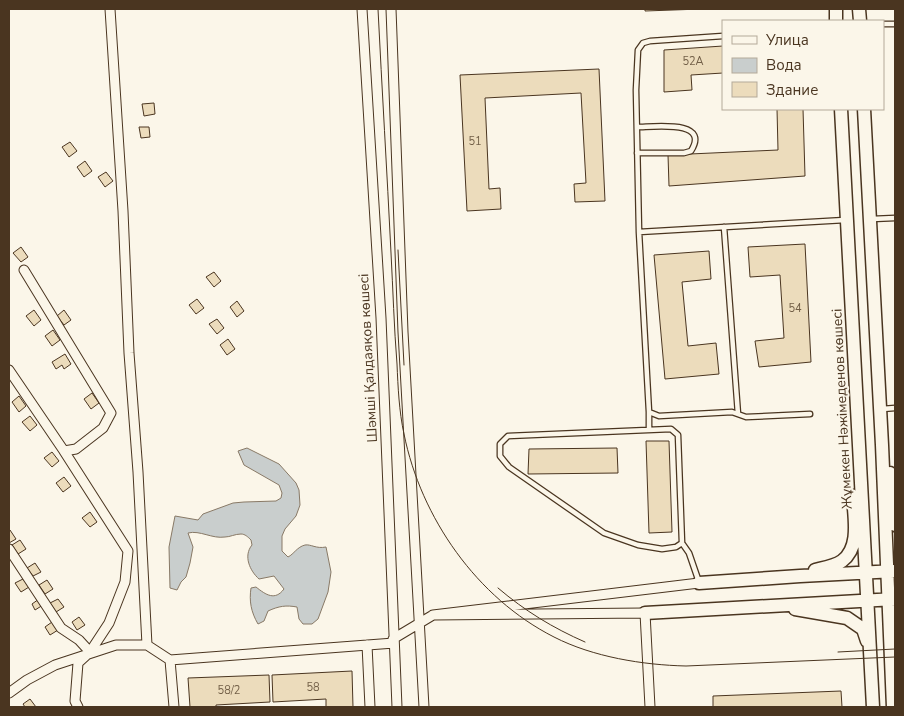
<svg xmlns="http://www.w3.org/2000/svg" width="904" height="716" font-family="'Nunito Sans',sans-serif">
<rect width="100%" height="100%" fill="#fbf6e9"/>
<path fill="#c9cecd" stroke="#887966" d="M247,448L279,464L296,483L299,490L300,505L296,516L285,529L282,536V551L288,557C294,554 297,547 305,545C311,544 316,549 326,547L331,572L328,592L318,619L312,624H303L299,619L297,607C286,605 279,606 268,611L264,621L258,624C251,612 249,601 251,588L256,587C266,595 275,601 284,589L274,576L259,579C250,571 243,556 252,545L251,540C248,537 245,534 241,534C235,534 230,537 225,537C212,539 200,530 188,533L193,547L190,563L186,577L181,582L177,590L170,588L169,547L175,516L198,520L203,514L233,503L244,502L276,501L281,498L282,493L279,485L244,465L238,451Z"/>
<path fill="#ecdcbc" stroke="#4a3520" d="M645,9H701L645,11Z
M723,46V73L691,75L692,90L664,92V50Z
M599,69L605,201L575,202L574,184L586,183L581,93L485,98L489,189L500,188L501,209L467,211L460,75Z
M154,103L155,114L144,116L142,104Z
M777,109H803L805,176L669,186L668,155L778,150Z
M139,127H149L150,137L141,138Z
M70,142L77,151L69,157L62,147Z
M85,161L92,171L84,177L77,167Z
M106,172L113,181L105,187L98,177Z
M805,244L811,362L759,367L755,341L784,338L780,275L750,277L748,247Z
M21,247L28,257L21,262L13,253Z
M709,251L711,279L682,282L688,346L716,343L719,374L665,379L654,255Z
M214,272L221,281L214,287L206,277Z
M197,299L204,308L196,314L189,305Z
M237,301L244,311L237,317L230,307Z
M34,310L41,320L34,326L26,316Z
M64,310L71,320L64,325L57,316Z
M217,319L224,328L217,334L209,324Z
M53,330L60,340L52,346L45,336Z
M228,339L235,349L227,355L220,345Z
M65,354L71,364L64,369L62,365L56,369L52,362Z
M92,393L99,403L91,409L84,399Z
M19,396L26,406L19,412L12,402Z
M30,416L37,425L30,431L22,422Z
M646,441H669L672,532L649,533Z
M617,448L618,473L528,474L529,449Z
M52,452L59,461L52,467L44,458Z
M64,477L71,486L63,492L56,483Z
M90,512L97,522L90,527L82,518Z
M10,530L16,539L9,543V531Z
M20,540L26,549L18,554L12,545Z
M35,563L41,572L33,576L27,568Z
M23,579L29,587L21,592L15,583Z
M47,580L53,589L45,594L39,585Z
M39,599L43,605L35,610L32,604Z
M58,599L64,607L56,612L50,603Z
M79,617L85,625L77,630L72,622Z
M52,622L58,630L50,635L45,627Z
M352,671L353,707H326V699L273,702L272,675Z
M269,675L270,702L216,705V707H190L188,678Z
M841,691L842,707H713V696Z
M30,699L36,707H25L23,704Z"/>
<g fill="none" stroke-linecap="round" stroke-linejoin="round">
<defs>
<path id="lane" d="M883,24H895
M723,36L650,41L643,43L638,50L636,90L639,232L649,412L659,416L732,412L746,417L810,414
M637,127C653,127 711,119 691,151L684,153H637
M872,219L895,218
M724,227L738,414
M639,232L845,220
M882,409L895,408
M671,429L678,435L682,543L676,547L662,549L638,545L604,533L509,467L500,456V444L508,436Z
M649,430V412
M682,543L689,553L699,582"/>
<path id="street" d="M110,9L123,211L129,353L138,472L147,645
M362,9L381,318L397,707
M391,9L403,332L424,707
M24,270L111,413L103,428L76,449L64,451
M9,370L64,451L128,551L125,582L109,623L90,652L78,663L75,701L78,707
M9,549L61,628L79,640L90,652
M393,639L433,615
M367,645L370,707
M170,660L174,707
M9,693L27,680L55,665L116,645H147L170,660L394,643
M650,707L645,613L433,615L699,583"/>
<path id="secondary" d="M836,9V21
M859,9L860,21
M841,109L873,707
M864,109L882,445L893,707
M890,473L892,482L895,525
M815,570C823,568 835,566 842,561C861,547 854,517 853,496
M699,583L800,576L895,571
M795,609L847,618L863,629L867,641
M645,613L895,599"/>
</defs>
<use href="#lane" stroke="#4a3520" stroke-width="7"/>
<use href="#street" stroke="#4a3520" stroke-width="11"/>
<use href="#secondary" stroke="#4a3520" stroke-width="15"/>
<use href="#lane" stroke="#fbf6e9" stroke-width="4.5"/>
<use href="#street" stroke="#fbf6e9" stroke-width="9"/>
<use href="#secondary" stroke="#fbf6e9" stroke-width="12"/>
<path stroke="#4a3520" stroke-width="1" d="M378,9C382,90 387,171 391,253C393,290 394,327 397,364C398,387 399,411 404,434C421,518 477,598 554,637C593,657 643,665 686,666L895,657
M398,250L404,365
M498,588C525,611 553,628 585,642
M838,652L895,649"/>
</g>
<g text-anchor="middle" dominant-baseline="central" stroke-width="4" stroke-linejoin="round" paint-order="stroke">
<g font-size="11" fill="#725f47">
<text x="693" y="61">52А</text>
<text x="475" y="141">51</text>
<text x="795" y="308">54</text>
<text x="313" y="687">58</text>
<text x="229" y="690">58/2</text>
</g>
<g font-size="14" fill="#4a3520" stroke="#fbf6e9">
<text transform="translate(368 358) rotate(-93)">Шәмші Қалдаяқов көшесі</text>
<text transform="translate(842 409) rotate(-93)">Жұмекен Нәжімеденов көшесі</text>
</g>
</g>
<rect width="904" height="716" fill="none" stroke="#4a3520" stroke-width="20"/>
<rect x="722" y="20" width="162" height="90" fill="#fbf6e9" stroke="#b4a999"/>
<rect x="732" y="36" width="25" height="8" fill="#fbf6e9" stroke="#b4a999"/>
<text x="766" y="45" font-size="15" fill="#4a3520">Улица</text>
<rect x="732" y="58" width="25" height="15" fill="#c9cecd" stroke="#b4a999"/>
<text x="766" y="70" font-size="15" fill="#4a3520">Вода</text>
<rect x="732" y="82" width="25" height="15" fill="#ecdcbc" stroke="#b4a999"/>
<text x="766" y="95" font-size="15" fill="#4a3520">Здание</text>
</svg>
